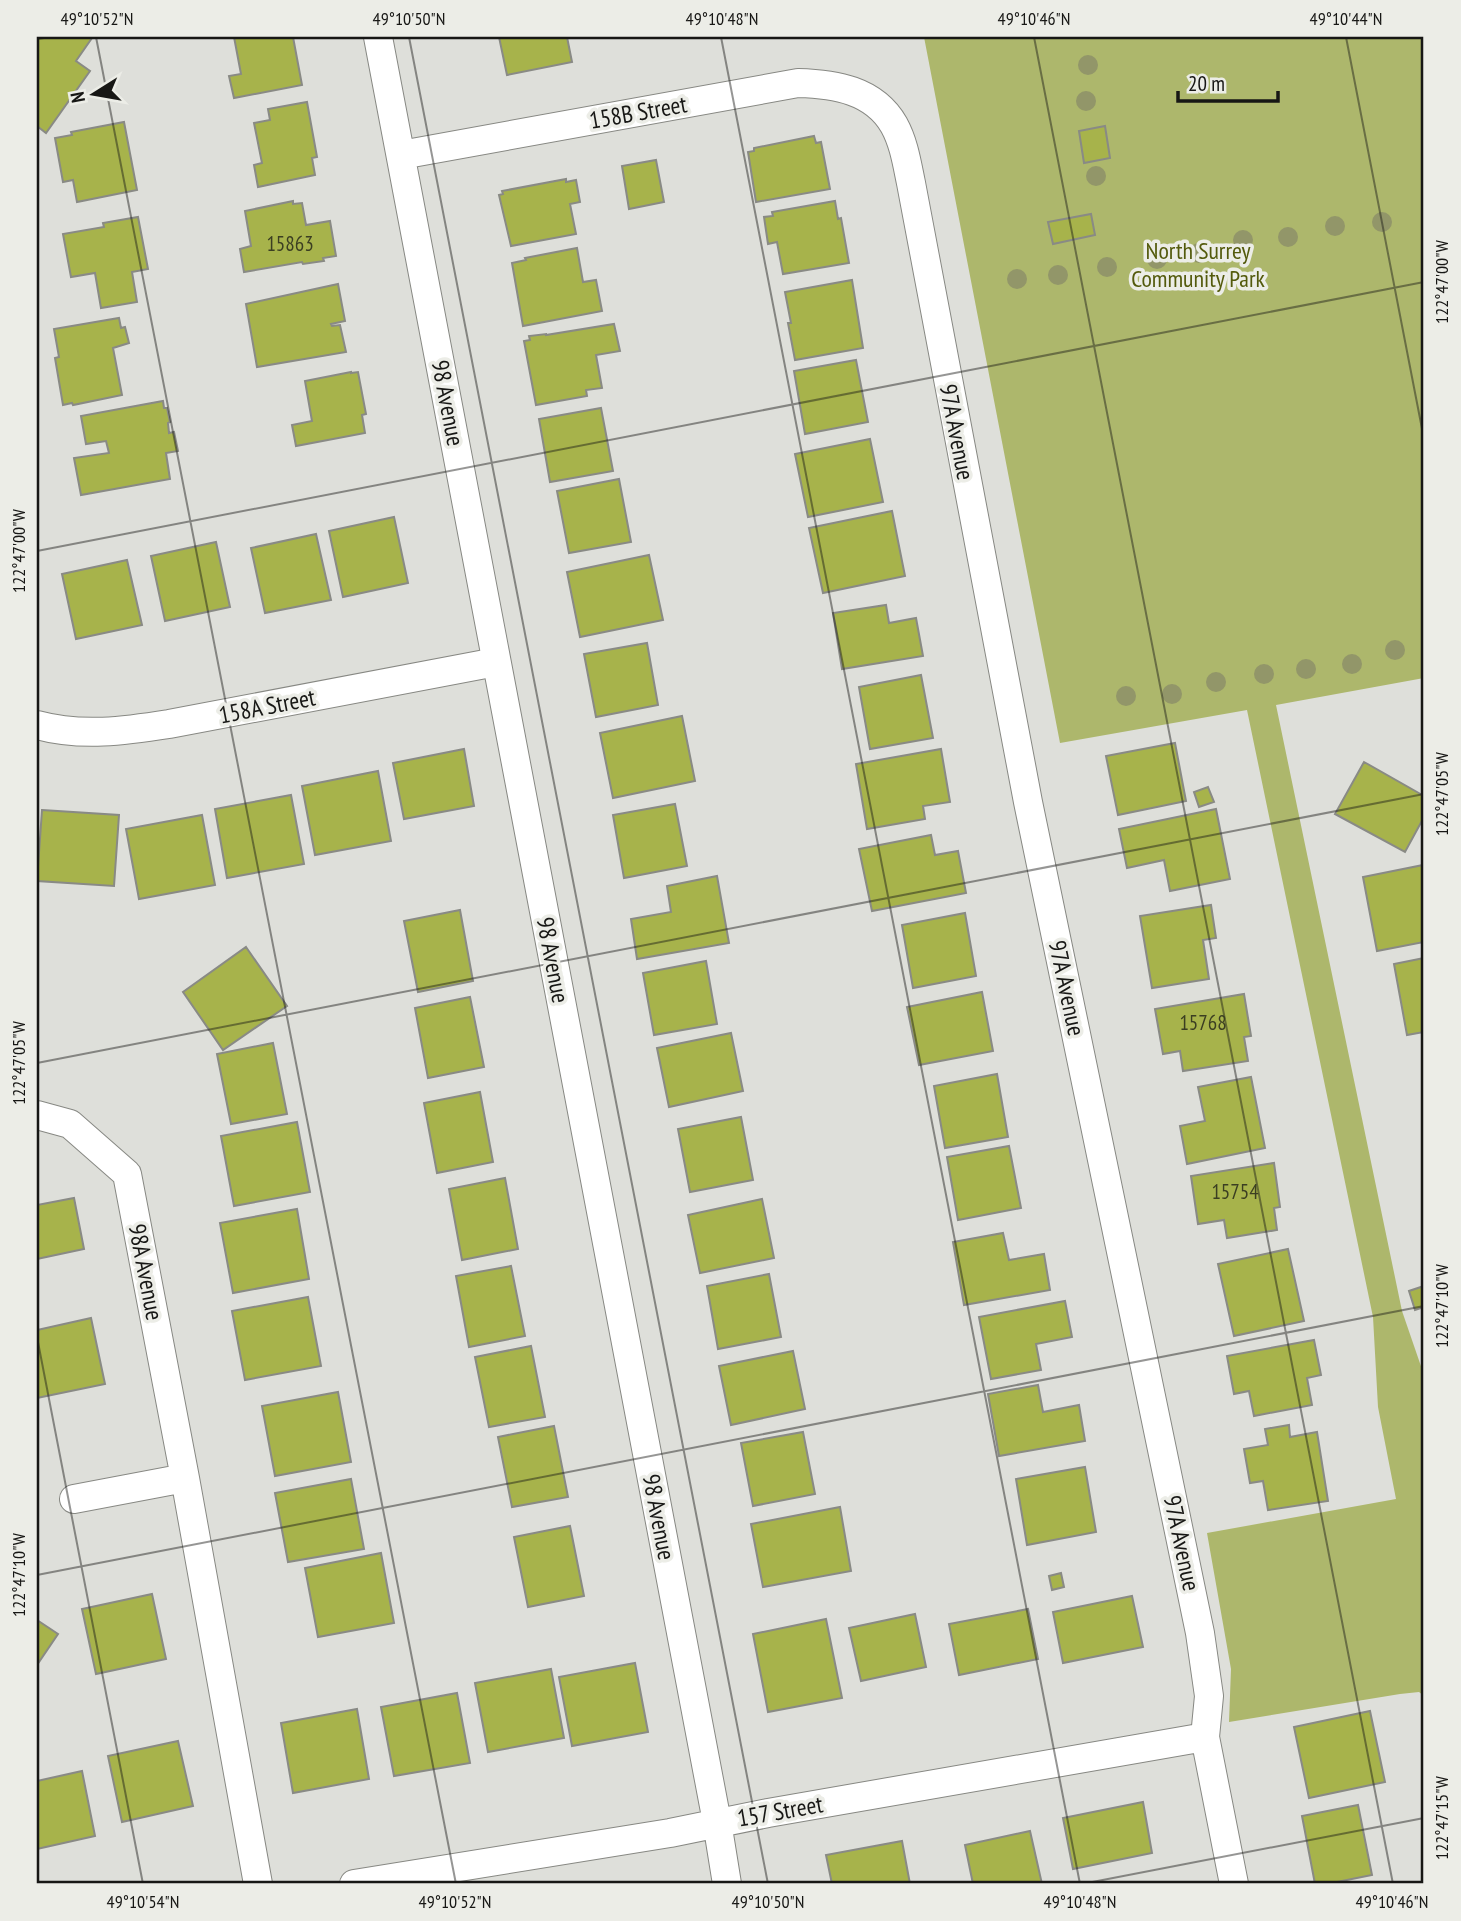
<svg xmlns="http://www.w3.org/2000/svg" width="1461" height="1921" font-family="'PT Sans Narrow',sans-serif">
<rect width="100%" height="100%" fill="#dedfda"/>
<path fill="#adb76c" d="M924,37H1424V678L1276,705L1402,1311L1424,1375V1696L1419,1692L1400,1694L1229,1722L1231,1669L1207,1533L1396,1499L1378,1407L1373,1317L1247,710L1060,743Z"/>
<path fill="#a7b34b" stroke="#898a85" stroke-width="2" d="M37,37L92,38L76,61L90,71L46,133L37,126Z
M234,37H293L302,85L234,98L229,76L241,74Z
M499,37H567L572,62L507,75Z
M307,102L317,157L312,158L315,175L258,187L254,165L262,163L254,123L270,120L268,109Z
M124,122L137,190L77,202L73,180L63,182L55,138L72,135L71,132Z
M1105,126L1110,158L1084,163L1079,131Z
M814,136L816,143L821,142L830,189L756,202L748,152L754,151V148Z
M656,160L664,202L629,209L622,166Z
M566,179V182L576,180L580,202L570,204L576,234L511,246L499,195L503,194L502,191Z
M293,201V204L302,203L306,225L330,221L336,256L323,258L324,261L303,264L302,262L244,272L240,249L251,246L245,211Z
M835,201L838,219L841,218L849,263L783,274L777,242L768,244L764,217L773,216L772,212Z
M1091,214L1095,235L1053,244L1048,222Z
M138,217L148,269L132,272L137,302L101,308L95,273L71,277L63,234L104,227L103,223Z
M577,248L583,282L596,280L602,311L523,326L512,263L526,260L525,258Z
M852,280L863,348L795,360L788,323H791L785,292Z
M338,284L345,321L331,324L332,326L340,325L346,352L257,367L246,304Z
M119,318L121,328L125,327L129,343L113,348L122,395L73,405L72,403L63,405L55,358L59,357L54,329Z
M614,324L620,351L596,355L602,388L586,390L587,396L536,405L524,341L530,340L529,336L546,334V335Z
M856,360L868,422L805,434L794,371Z
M351,372V373L358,372L366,414L362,415L365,433L296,446L292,425L312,421L305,381Z
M163,401L164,408H167L170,422L168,423L169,433L174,432L178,451L166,453L170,479L81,495L74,458L109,453L106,441L86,444L81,416Z
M601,408L613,471L550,482L539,419Z
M870,439L883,502L808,517L795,454Z
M619,479L631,542L569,553L557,491Z
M892,511L905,576L823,593L809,528Z
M394,517L408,583L343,597L329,531Z
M316,534L331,600L265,613L251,548Z
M216,542L230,607L165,621L151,556Z
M649,555L663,620L580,637L567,572Z
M127,560L142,625L76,639L62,574Z
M886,605L889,623L916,618L923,656L842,669L833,613Z
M647,643L658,705L596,717L584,654Z
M921,675L933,738L870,749L859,687Z
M682,716L695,781L613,798L600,733Z
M1175,743L1186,801L1118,815L1106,756Z
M464,749L474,806L404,819L393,763Z
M941,749L950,802L923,806L925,819L867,829L856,764Z
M1364,762L1424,796V817L1405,852L1335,814Z
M378,771L391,841L315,855L302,786Z
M1208,787L1214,802L1199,807L1194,792Z
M291,795L304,864L227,878L215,809Z
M675,804L687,866L624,878L613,815Z
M1216,809L1230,879L1170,891L1164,860L1127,868L1119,829Z
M42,810L119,815L114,886L37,881Z
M202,815L215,885L139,899L126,829Z
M931,835L935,855L958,851L966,893L872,911L859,849Z
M1423,865L1424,873V942L1377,951L1363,877Z
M717,876L729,943L637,959L631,919L671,912L667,886Z
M1211,905L1216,938L1203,940L1209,979L1152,988L1140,916Z
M460,910L473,981L418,992L404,921Z
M965,913L976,976L913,988L902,925Z
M246,947L287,1006L223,1050L183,992Z
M1424,958V1032L1407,1035L1394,964Z
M706,961L717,1024L654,1035L643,973Z
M982,992L993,1051L919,1065L907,1007Z
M1244,994L1251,1036L1244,1037L1248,1061L1183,1071L1180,1051L1163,1054L1155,1009Z
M470,997L484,1067L428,1078L415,1008Z
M731,1033L743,1091L669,1107L657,1048Z
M273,1043L287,1114L231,1124L217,1054Z
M997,1074L1008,1137L945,1148L934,1086Z
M1251,1077L1265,1148L1187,1164L1180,1126L1205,1121L1198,1087Z
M480,1092L493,1162L437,1173L424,1103Z
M741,1117L753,1180L690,1192L678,1129Z
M297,1122L310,1192L234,1206L221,1136Z
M1009,1146L1021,1208L958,1220L947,1157Z
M1274,1163L1280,1207L1274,1208L1277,1230L1227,1238L1224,1220L1198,1224L1191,1176Z
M505,1178L518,1249L462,1260L449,1189Z
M74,1198L84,1249L37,1259V1205Z
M762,1199L774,1258L700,1273L688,1215Z
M297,1209L309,1279L233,1293L220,1223Z
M1003,1233L1009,1260L1044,1254L1050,1290L964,1305L953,1242Z
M1288,1249L1304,1321L1234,1336L1218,1264Z
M511,1266L525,1336L469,1347L456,1276Z
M769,1274L781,1337L718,1349L707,1286Z
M1424,1286V1307L1415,1310L1409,1291Z
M308,1297L321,1366L245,1380L232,1311Z
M1065,1301L1072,1337L1036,1344L1041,1370L991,1379L979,1317Z
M91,1318L105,1384L37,1398V1330Z
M1314,1340L1321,1375L1307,1378L1312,1405L1254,1416L1249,1391L1234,1394L1227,1356Z
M531,1346L545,1417L489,1427L475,1357Z
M793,1351L805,1409L731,1425L719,1366Z
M1038,1385L1043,1412L1079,1405L1085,1441L999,1456L988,1394Z
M338,1392L351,1462L275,1476L262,1406Z
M1289,1425L1290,1437L1317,1432L1328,1501L1268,1510L1263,1481L1250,1483L1244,1449L1268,1445L1265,1429Z
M554,1426L568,1497L512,1507L498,1437Z
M803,1432L815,1494L753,1506L741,1443Z
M1085,1467L1096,1532L1027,1545L1016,1479Z
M351,1479L364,1549L288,1562L275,1493Z
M840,1507L851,1571L763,1587L751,1524Z
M570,1526L584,1596L528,1607L514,1537Z
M381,1553L394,1623L318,1637L305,1568Z
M1061,1573L1064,1587L1052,1590L1049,1576Z
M152,1594L166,1659L96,1674L82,1609Z
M1132,1596L1143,1647L1063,1663L1053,1612Z
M1028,1609L1038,1659L959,1675L949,1624Z
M915,1614L926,1667L861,1681L849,1628Z
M826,1619L842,1698L768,1712L753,1634Z
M37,1620L58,1634L37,1665Z
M635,1663L648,1732L572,1746L559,1677Z
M551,1669L564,1738L488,1752L475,1683Z
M457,1693L470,1763L394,1776L381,1707Z
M357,1709L369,1779L293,1793L281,1723Z
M1370,1711L1385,1782L1309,1798L1294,1727Z
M178,1741L193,1806L122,1822L108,1756Z
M82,1771L95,1836L37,1849V1781Z
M1143,1802L1152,1853L1073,1869L1063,1818Z
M1358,1805L1372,1875L1327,1884H1315L1302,1816Z
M1030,1831L1042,1884H973L965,1845Z
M902,1841L910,1884H832L826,1855Z"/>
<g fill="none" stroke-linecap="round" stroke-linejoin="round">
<defs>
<path id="minor" d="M378,37L717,1822L727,1884
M401,155L798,83C835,84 874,90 894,125C904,143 907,164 911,183L1028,802L1200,1633L1209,1696L1205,1737L1234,1884
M37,725C81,737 125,731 169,724L496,662
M37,1115L70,1124L127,1174L185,1478L258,1884
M74,1499L185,1478
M354,1884L670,1833L768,1813L1205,1737"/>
</defs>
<use href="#minor" stroke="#878883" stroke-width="30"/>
<use href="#minor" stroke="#fff" stroke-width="28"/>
</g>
<g fill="#929669">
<circle cx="1088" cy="65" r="10"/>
<circle cx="1086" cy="101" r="10"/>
<circle cx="1096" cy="176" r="10"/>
<circle cx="1382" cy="222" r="10"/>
<circle cx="1335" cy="226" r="10"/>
<circle cx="1288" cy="237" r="10"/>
<circle cx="1243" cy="240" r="10"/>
<circle cx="1199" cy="253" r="10"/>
<circle cx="1157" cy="259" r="10"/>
<circle cx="1107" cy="267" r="10"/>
<circle cx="1058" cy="275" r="10"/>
<circle cx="1017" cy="279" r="10"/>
<circle cx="1395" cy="650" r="10"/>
<circle cx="1352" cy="664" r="10"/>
<circle cx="1306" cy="669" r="10"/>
<circle cx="1264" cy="674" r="10"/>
<circle cx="1216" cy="682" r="10"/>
<circle cx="1172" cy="694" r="10"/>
<circle cx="1126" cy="696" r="10"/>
</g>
<path fill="none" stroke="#171715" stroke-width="2" stroke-opacity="0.45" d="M96,37L456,1884M409,37L768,1884M721,37L1080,1884M1034,37L1393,1884M1346,37L1424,439M37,39L51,37M37,551L1424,282M37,1063L1424,794M37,1337L143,1884M37,1575L1424,1306M1082,1884L1424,1818"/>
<g text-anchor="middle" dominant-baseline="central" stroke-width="7" stroke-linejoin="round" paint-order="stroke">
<g font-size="21" fill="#3b3e22">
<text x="290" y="243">15863</text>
<text x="1203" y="1022">15768</text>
<text x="1235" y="1191">15754</text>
</g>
<g font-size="24" fill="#171715" stroke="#ecede7">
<text transform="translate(638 112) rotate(-10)">158B Street</text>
<text transform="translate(448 403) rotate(79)">98 Avenue</text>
<text transform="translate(957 432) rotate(79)">97A Avenue</text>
<text transform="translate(267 706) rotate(-11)">158A Street</text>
<text transform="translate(553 960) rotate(79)">98 Avenue</text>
<text transform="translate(1067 988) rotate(78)">97A Avenue</text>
<text transform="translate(146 1272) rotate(79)">98A Avenue</text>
<text transform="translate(659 1517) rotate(79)">98 Avenue</text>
<text transform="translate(1182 1543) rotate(78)">97A Avenue</text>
<text transform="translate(780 1811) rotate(-10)">157 Street</text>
</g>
<g font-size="24" fill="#535a0c" stroke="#ecede7">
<text x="1198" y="250">North Surrey<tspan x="1198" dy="28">Community Park</tspan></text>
</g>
</g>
<rect width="1461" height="1921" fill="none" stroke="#ecede7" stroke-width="77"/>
<g transform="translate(94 94) rotate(259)" stroke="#ecede7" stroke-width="5" paint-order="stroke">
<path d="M0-5L12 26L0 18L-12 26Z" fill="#171715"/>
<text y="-10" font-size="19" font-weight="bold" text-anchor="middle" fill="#171715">N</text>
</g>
<path d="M1178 91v10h100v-10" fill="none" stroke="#171715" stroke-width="3.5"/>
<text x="1188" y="91" font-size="21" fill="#171715" stroke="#ecede7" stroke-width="5" paint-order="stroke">20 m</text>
<rect x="38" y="38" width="1384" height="1844" fill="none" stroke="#171715" stroke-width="2.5"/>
<g font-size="18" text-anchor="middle" fill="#171715">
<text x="97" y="25">49°10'52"N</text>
<text x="409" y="25">49°10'50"N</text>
<text x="722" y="25">49°10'48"N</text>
<text x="1034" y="25">49°10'46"N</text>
<text x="1346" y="25">49°10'44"N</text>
<text transform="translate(1442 282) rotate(-90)" y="6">122°47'00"W</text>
<text transform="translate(19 551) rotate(-90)" y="6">122°47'00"W</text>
<text transform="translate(1442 794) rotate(-90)" y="6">122°47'05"W</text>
<text transform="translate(19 1063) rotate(-90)" y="6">122°47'05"W</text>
<text transform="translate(1442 1306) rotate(-90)" y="6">122°47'10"W</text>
<text transform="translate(19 1575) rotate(-90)" y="6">122°47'10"W</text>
<text transform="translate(1442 1818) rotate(-90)" y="6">122°47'15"W</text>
<text x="143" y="1908">49°10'54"N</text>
<text x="455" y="1908">49°10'52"N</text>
<text x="768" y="1908">49°10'50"N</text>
<text x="1080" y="1908">49°10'48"N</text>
<text x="1392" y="1908">49°10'46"N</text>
</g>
</svg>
